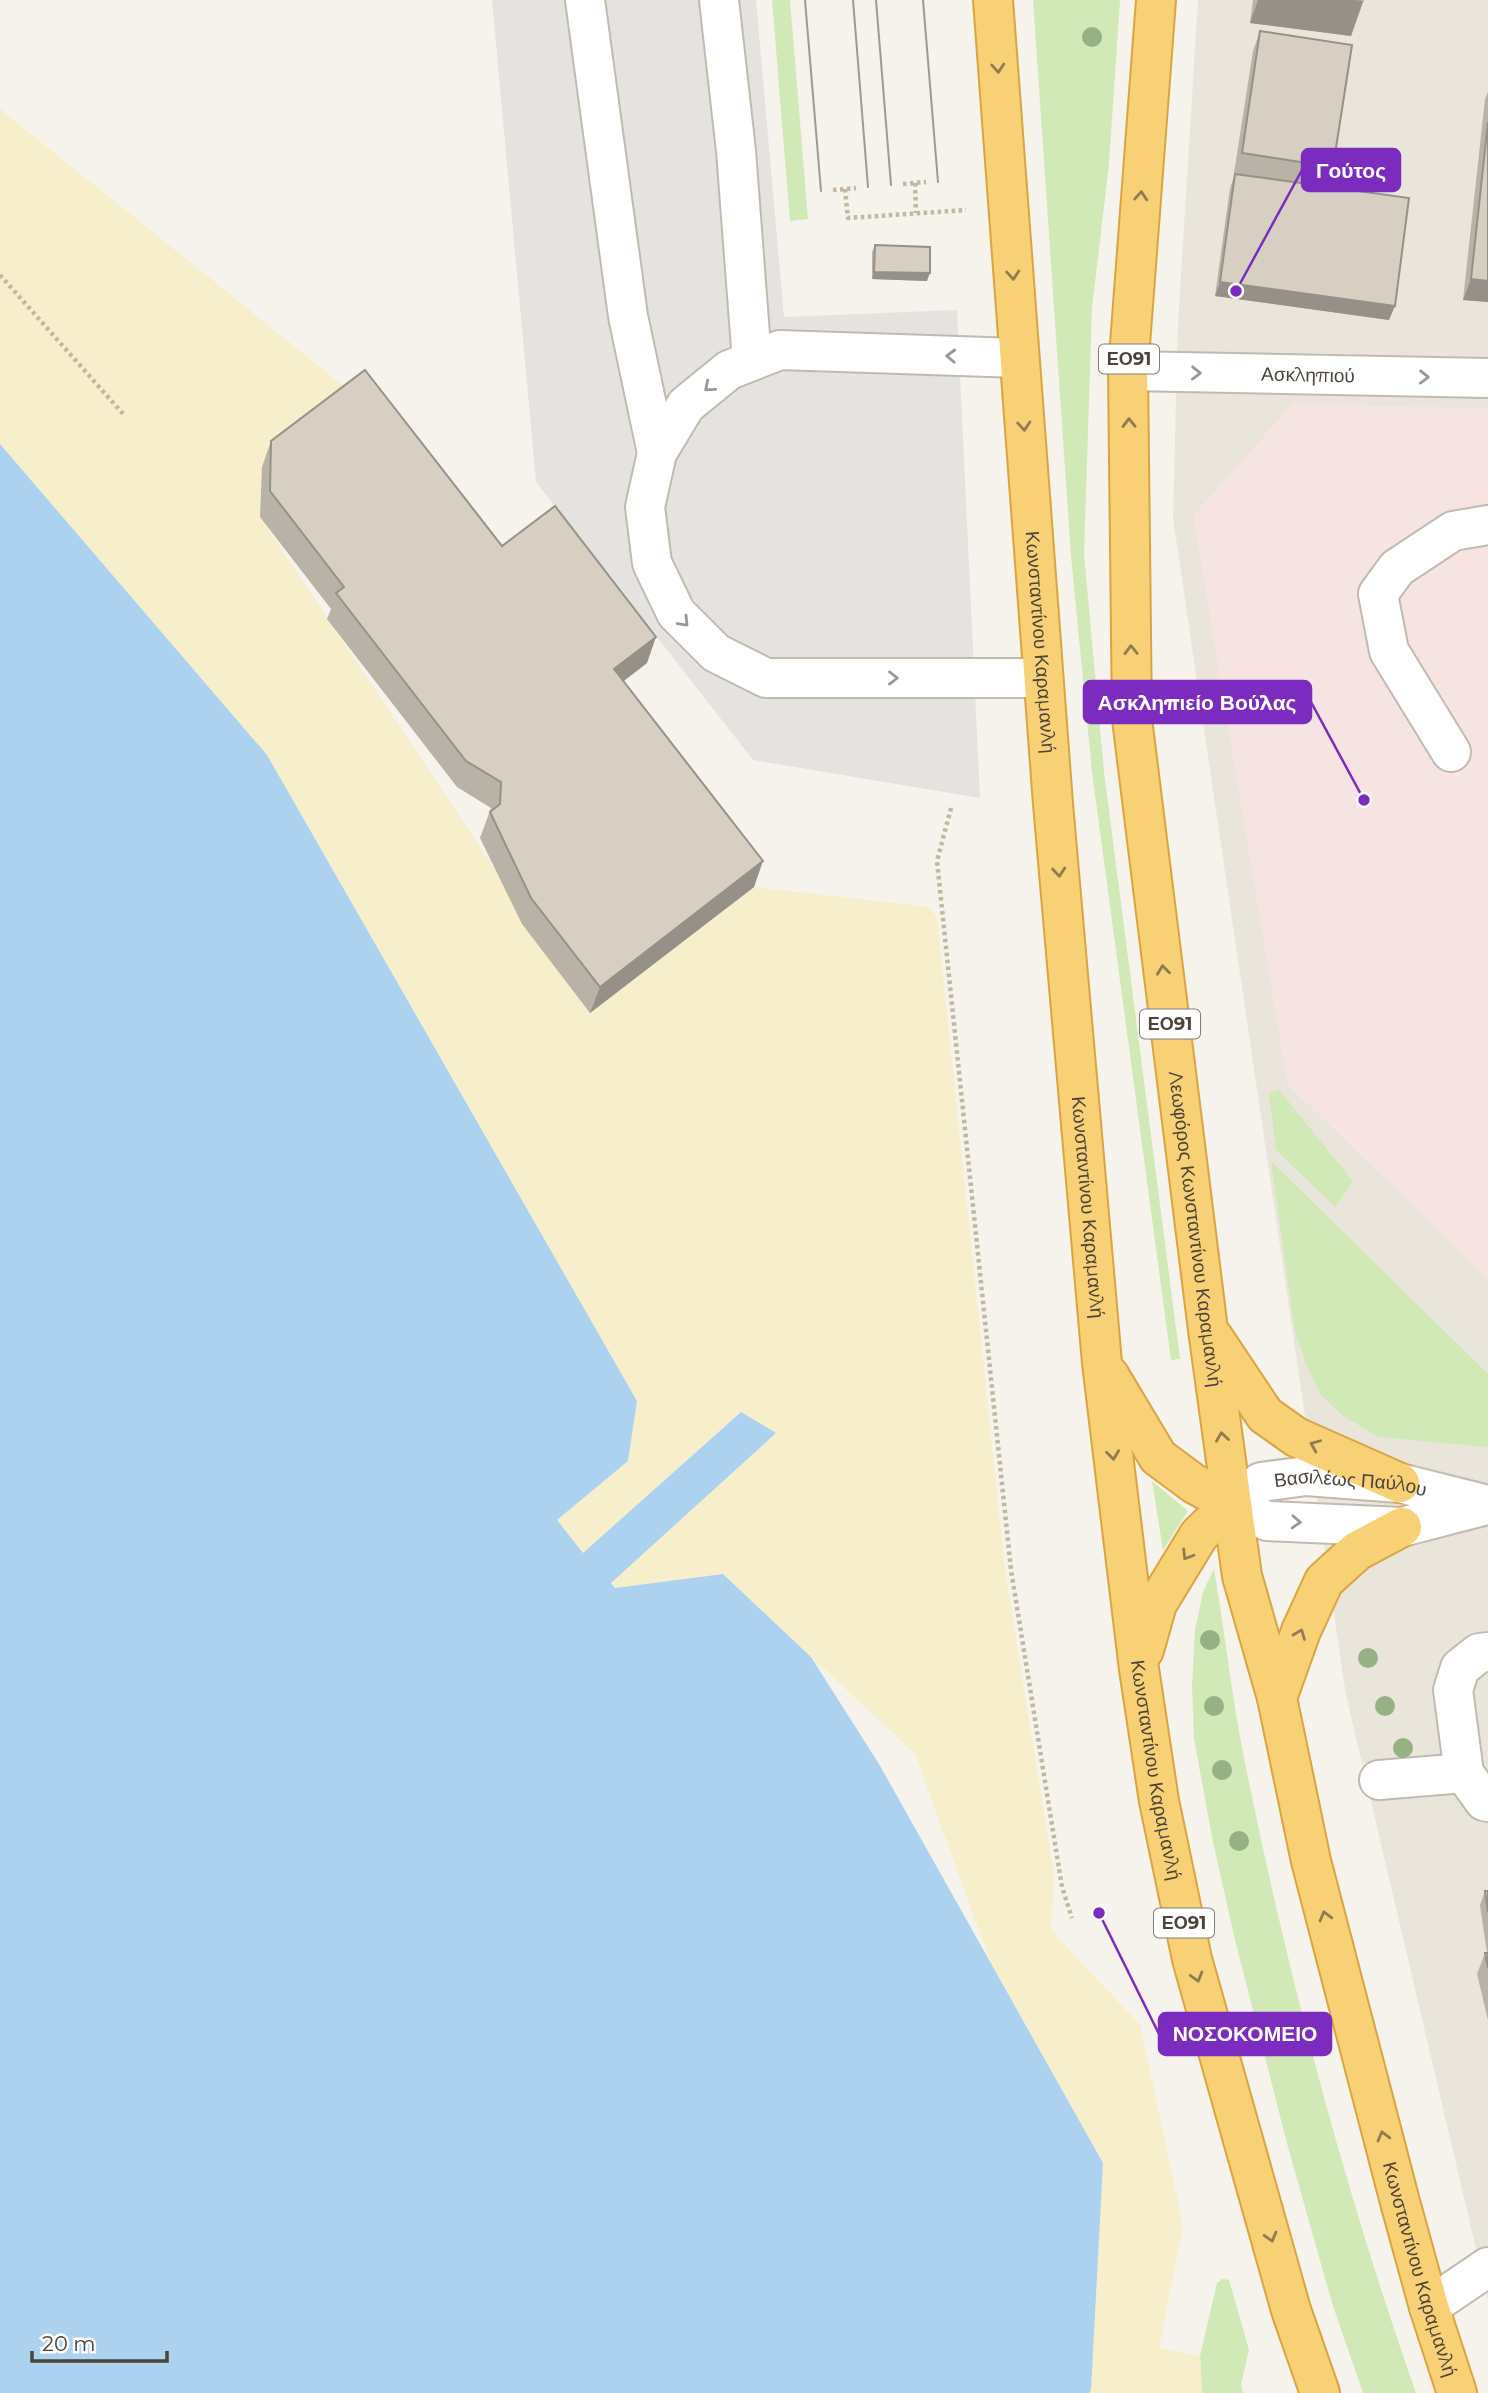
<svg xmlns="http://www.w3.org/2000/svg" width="1488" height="2393" font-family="Montserrat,sans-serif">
<rect width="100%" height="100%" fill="#f5f3ec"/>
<path fill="#e9e5db" d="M1198,0H1488V2300L1346,1695L1173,518L1178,322Z"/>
<path fill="#f5e4e1" d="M1292,404L1488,408V1279L1287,1084L1193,516Z"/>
<path fill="#d1e8b7" d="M772,0H790L808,219L790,221Z
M1033,0H1120L1109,164L1092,308L1084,554L1104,772L1180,1359L1171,1360L1092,772L1071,556Z
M1278,1089L1353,1181L1335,1207L1276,1150L1269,1094Z
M1271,1161L1488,1374V1447L1379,1437L1343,1416L1321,1395L1308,1369L1295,1332Z
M1152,1481L1188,1511L1163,1550Z
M1214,1569C1225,1633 1232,1699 1245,1763C1288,1976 1344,2188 1416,2393H1363L1332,2303L1288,2147L1235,1940L1213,1842L1194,1739L1192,1686L1195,1630L1203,1592Z
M1222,2279L1229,2280L1249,2350L1241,2384L1243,2393H1202L1200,2356L1217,2283Z"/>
<path fill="#f7efcb" d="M0,109L355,395L260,517L590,1012L754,887L921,906L931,909L937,918L1005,1570L1054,1875L1051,1930L1140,2025L1183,2226L1159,2348L1200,2356L1202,2393H1089L1091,2390L1103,2163L990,1961L915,1754L723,1574L615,1588L611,1582L775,1433L740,1412L583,1554L557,1520L628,1461L637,1401L267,755L0,444Z"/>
<path fill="#e5e3e0" d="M492,0H756L784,317L957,310L980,798L753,760L536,482Z"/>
<path fill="#acd2ef" d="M0,444L267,755L637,1401L628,1461L557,1520L583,1553L741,1412L776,1433L611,1583L615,1588L723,1574L811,1657L879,1764L1103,2163L1091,2390L1089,2393H0Z"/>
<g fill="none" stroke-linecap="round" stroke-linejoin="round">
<defs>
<g id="minor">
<path d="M585,0L628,316L657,453"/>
<path d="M719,0L736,151L752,361"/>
<path d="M1019,358L780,350L729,370L686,405L657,453L645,507L652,563L676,613L716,653L766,678H1043"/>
<path id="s1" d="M1128,371L1488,378"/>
<path d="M1451,752L1389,651L1378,594L1397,568L1453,531L1488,525"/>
<path id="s2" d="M1487,1505L1402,1527L1267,1521L1231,1504L1261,1482L1306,1476L1400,1483L1488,1505"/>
<path d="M1488,1652L1479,1653L1460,1668L1453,1690L1464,1773L1484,1801L1488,1802"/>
<path d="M1379,1780L1464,1773"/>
<path d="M1429,2307L1488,2267"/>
</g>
<g id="highway">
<path id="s3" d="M993,0L1053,804L1102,1363L1139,1669L1159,1801L1192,1959L1291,2310L1320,2393"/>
<path id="s4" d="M1156,0L1128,371L1132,719L1208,1330L1242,1576L1277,1698L1311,1861L1400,2202L1429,2307L1457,2393"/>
<path d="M1213,1337L1265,1415L1296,1437L1400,1483"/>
<path d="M1109,1375L1158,1457L1193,1483L1231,1504"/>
<path d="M1144,1650L1157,1604L1199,1535L1231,1504"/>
<path d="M1277,1698L1301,1631L1324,1581L1357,1551L1402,1527"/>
</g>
</defs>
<use href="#minor" stroke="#c1bbaf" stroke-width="42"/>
<use href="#highway" stroke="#d8a543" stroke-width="42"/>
<path stroke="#c2b7a1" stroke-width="4.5" stroke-dasharray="3.5 3.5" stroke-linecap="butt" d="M915,183L916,213
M903,184L926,182
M845,189L848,218L966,210
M833,190L856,188
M0,275L124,415
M951,808L937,861L1011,1570L1062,1887L1072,1918"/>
<use href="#minor" stroke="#fff" stroke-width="38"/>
<use href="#highway" stroke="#f8d075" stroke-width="38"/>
<path stroke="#9a9a9a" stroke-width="2" d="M805,0L821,191
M853,0L868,187
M876,0L891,185
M923,0L938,182"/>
</g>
<g fill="#96b184">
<circle cx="1092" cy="37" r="10"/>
<circle cx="1210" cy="1640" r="10"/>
<circle cx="1368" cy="1658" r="10"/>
<circle cx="1214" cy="1706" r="10"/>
<circle cx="1385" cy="1706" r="10"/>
<circle cx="1403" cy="1748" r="10"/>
<circle cx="1222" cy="1770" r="10"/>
<circle cx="1239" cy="1841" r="10"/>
</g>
<path fill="#b9b2a7" d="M1253,0H1364L1351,36L1250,23Z
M1260,31L1333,167L1326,186L1389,320L1215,296L1230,188L1235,174L1284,181L1234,173L1253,51Z
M1488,92V302L1463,300L1485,99Z
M875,245L927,281L872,279V252Z
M271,441L502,546L647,663L624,681L754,887L590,1013L522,924L480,838L491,808L457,787L327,619L331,609L260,517L262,467Z
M1485,1891H1488V2020L1477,1974L1485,1953H1487L1480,1905Z"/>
<path fill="#969188" d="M1258,0H1355L1363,1L1351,36L1250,23Z
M874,272L930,273L927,281L872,279Z
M1471,279L1488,281V302L1463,300Z
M1220,282L1395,306L1389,320L1215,296Z
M656,637L647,663L605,695L614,669Z
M763,861L754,887L590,1013L600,987Z"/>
<path fill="#d7cfc2" stroke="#969188" stroke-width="2" d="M1260,31L1352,45L1333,167L1242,153Z
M1488,122V281L1471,279Z
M1235,174L1409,198L1395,306L1220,282Z
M875,245L930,247V273L874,272Z
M365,370L502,546L555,506L656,637L614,669L763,861L600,987L531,898L490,812L500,804L501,782L466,761L336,593L344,587L270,491L271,441Z
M1485,1891H1488V1912Z
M1485,1953H1488V1968Z"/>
<defs><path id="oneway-chevron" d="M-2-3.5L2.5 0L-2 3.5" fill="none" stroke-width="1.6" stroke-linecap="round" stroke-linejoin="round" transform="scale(1.75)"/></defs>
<g stroke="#907c52">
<use href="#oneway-chevron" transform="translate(998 68) rotate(86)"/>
<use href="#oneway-chevron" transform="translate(1141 196) rotate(-86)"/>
<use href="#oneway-chevron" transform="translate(1013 275) rotate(86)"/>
<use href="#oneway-chevron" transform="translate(1129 423) rotate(-91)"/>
<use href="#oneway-chevron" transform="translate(1024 426) rotate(86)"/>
<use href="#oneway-chevron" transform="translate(1131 650) rotate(-91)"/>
<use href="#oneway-chevron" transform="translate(1059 872) rotate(85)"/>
<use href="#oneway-chevron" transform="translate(1163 970) rotate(-97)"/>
<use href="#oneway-chevron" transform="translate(1222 1437) rotate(-98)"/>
<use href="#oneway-chevron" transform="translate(1315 1445) rotate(-157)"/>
<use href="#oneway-chevron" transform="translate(1113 1455) rotate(83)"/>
<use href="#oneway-chevron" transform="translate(1187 1555) rotate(122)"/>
<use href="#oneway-chevron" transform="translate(1300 1634) rotate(-69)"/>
<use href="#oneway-chevron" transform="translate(1325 1916) rotate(-105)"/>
<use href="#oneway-chevron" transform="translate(1197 1977) rotate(74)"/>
<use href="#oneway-chevron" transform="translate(1383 2136) rotate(-105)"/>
<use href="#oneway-chevron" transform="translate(1271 2237) rotate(74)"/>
</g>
<g stroke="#9b9893">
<use href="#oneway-chevron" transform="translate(951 356) rotate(-178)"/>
<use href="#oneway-chevron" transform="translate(1196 373) rotate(1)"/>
<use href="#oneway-chevron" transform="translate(1424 377) rotate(1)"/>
<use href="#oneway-chevron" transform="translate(709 387) rotate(140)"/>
<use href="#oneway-chevron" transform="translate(684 622) rotate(46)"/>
<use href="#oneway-chevron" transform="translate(893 678)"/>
<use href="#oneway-chevron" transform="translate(1296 1522) rotate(3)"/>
</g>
<g text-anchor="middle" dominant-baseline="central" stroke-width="5" stroke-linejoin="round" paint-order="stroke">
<g fill="#fff" stroke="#807c75" stroke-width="2">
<rect x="1099" y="344.5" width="60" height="29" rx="5"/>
<rect x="1140" y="1009.5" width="60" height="29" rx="5"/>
<rect x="1154" y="1908.5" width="60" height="29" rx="5"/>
</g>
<g font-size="18" font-weight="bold" fill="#4a443a">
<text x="1129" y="359">ΕΟ91</text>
<text x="1170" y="1024">ΕΟ91</text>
<text x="1184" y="1923">ΕΟ91</text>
</g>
<g font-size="19" fill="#4a443a" stroke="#fff">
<text stroke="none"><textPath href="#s1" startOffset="180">Ασκληπιού</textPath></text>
<text stroke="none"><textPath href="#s3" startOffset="644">Κωνσταντίνου Καραμανλή</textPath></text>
<text stroke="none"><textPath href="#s3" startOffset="1211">Κωνσταντίνου Καραμανλή</textPath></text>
<text stroke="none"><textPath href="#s4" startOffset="1234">Λεωφόρος Κωνσταντίνου Καραμανλή</textPath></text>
<text stroke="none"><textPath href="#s2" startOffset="390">Βασιλέως Παύλου</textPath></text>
<text stroke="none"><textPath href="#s3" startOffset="1778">Κωνσταντίνου Καραμανλή</textPath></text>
<text stroke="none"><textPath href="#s4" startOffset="2300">Κωνσταντίνου Καραμανλή</textPath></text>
</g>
</g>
<path fill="none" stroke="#7b2cbf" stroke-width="2.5" d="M1236 291L1302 170M1364 800L1311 702M1099 1913L1159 2034"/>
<g fill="#7b2cbf" stroke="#fff" stroke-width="2.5">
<circle cx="1236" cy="291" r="7"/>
<circle cx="1364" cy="800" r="7"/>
<circle cx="1099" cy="1913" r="7"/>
</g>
<g fill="#7b2cbf" stroke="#7b2cbf" stroke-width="2.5">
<rect x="1302" y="149" width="98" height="42" rx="7"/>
<rect x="1084" y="681" width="227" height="42" rx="7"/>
<rect x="1159" y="2013" width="172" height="42" rx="7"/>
</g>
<g font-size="21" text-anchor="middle" font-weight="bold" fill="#fff">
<text x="1351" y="178">Γούτος</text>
<text x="1197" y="710">Ασκληπιείο Βούλας</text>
<text x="1245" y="2041">ΝΟΣΟΚΟΜΕΙΟ</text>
</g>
<path d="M32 2351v10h135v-10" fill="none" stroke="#4a443a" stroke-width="3.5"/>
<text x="42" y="2351" font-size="21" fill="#4a443a" stroke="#ffffff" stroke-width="5" paint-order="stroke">20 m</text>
</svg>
